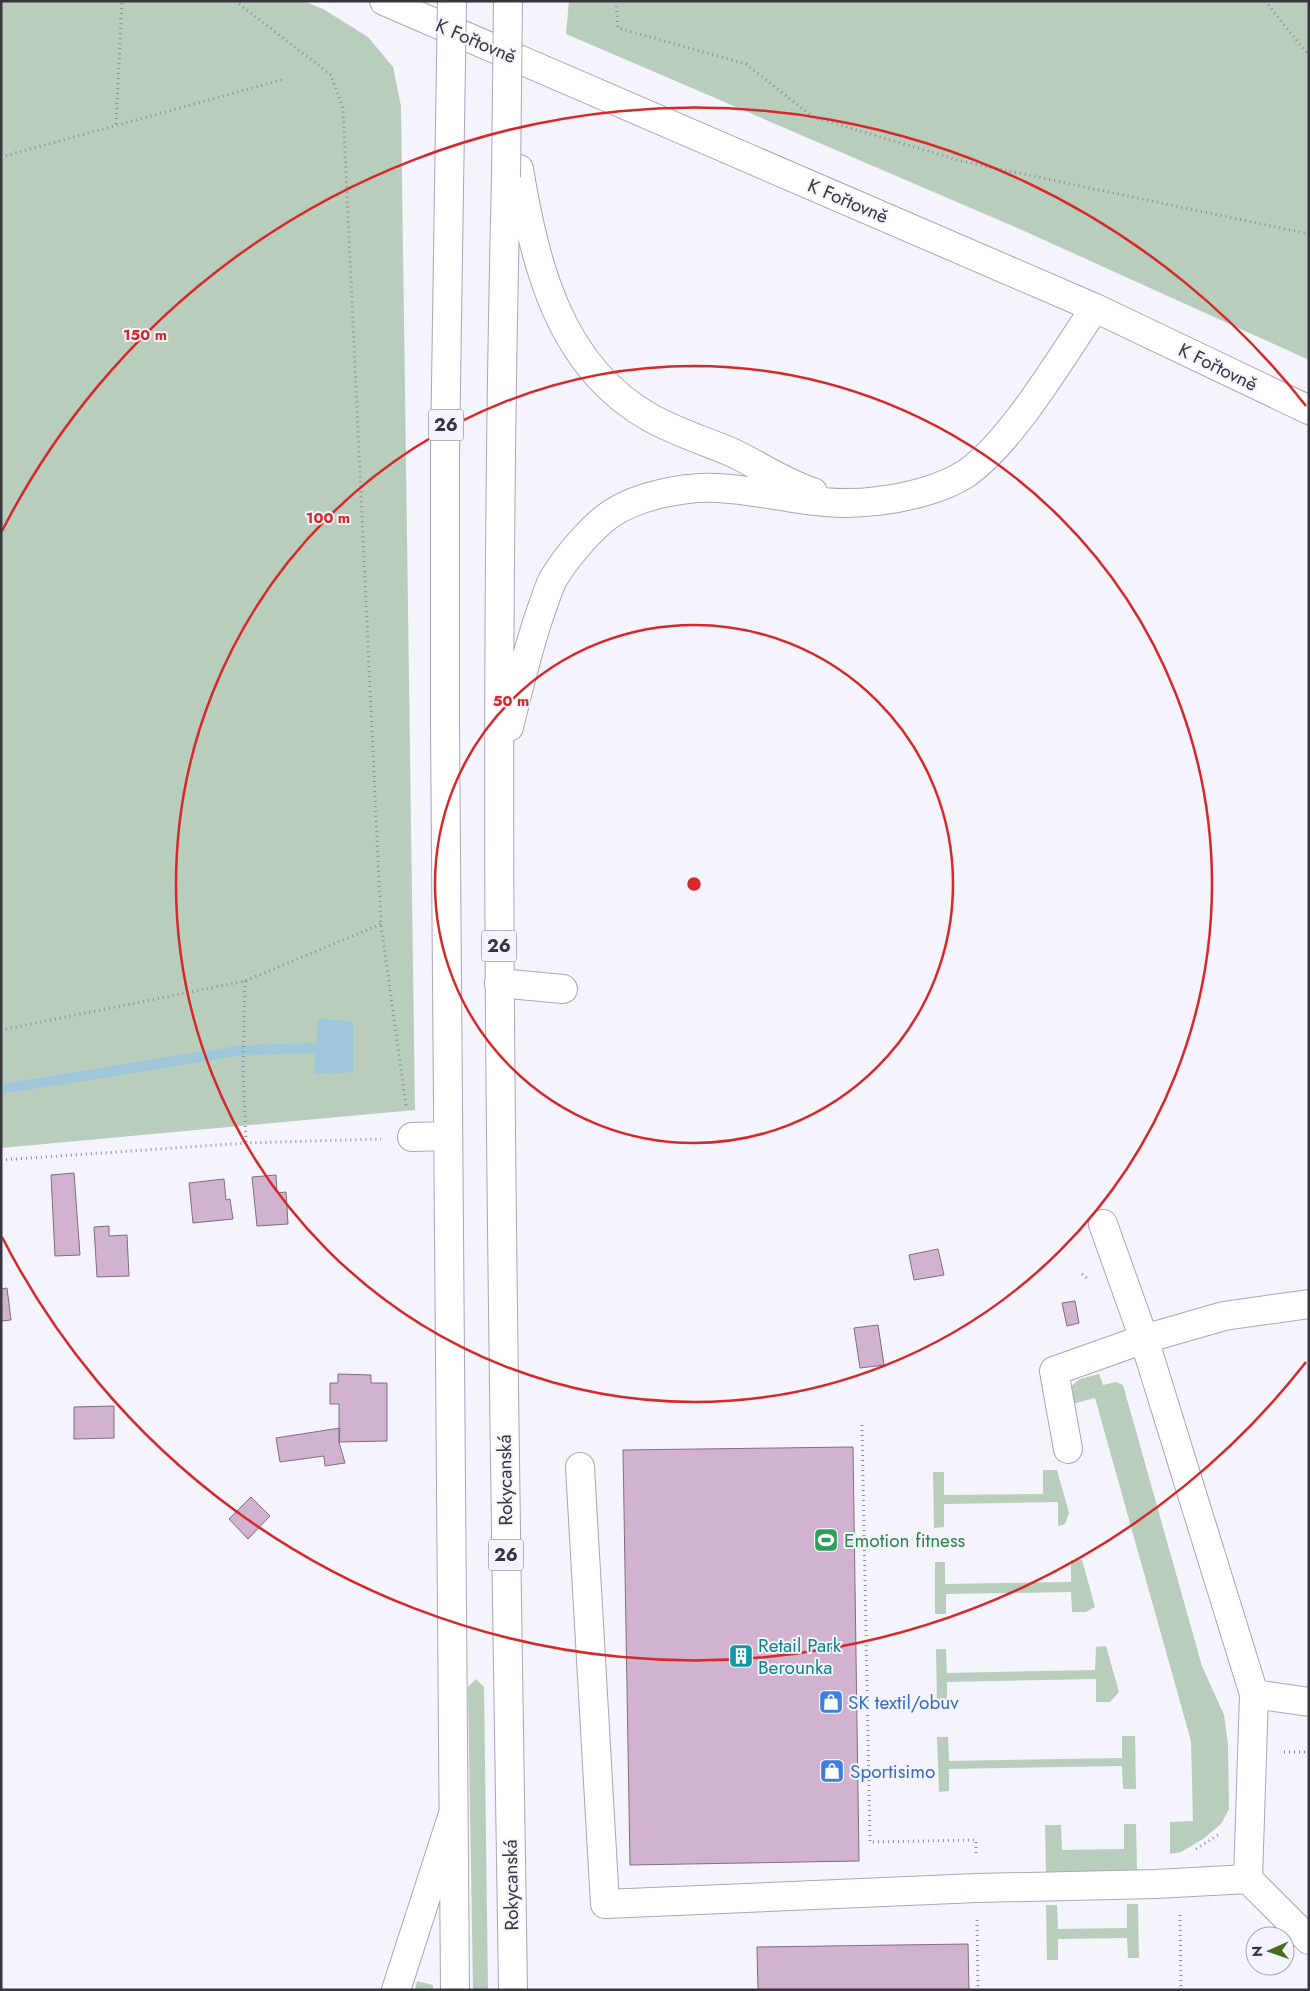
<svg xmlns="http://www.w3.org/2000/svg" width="1310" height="1991" font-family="Jost,sans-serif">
<rect width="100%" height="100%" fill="#f5f3fc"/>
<path fill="#b8cdbc" d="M1,1H303L323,9L368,37L393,67L401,106L415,1110L1,1148Z
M569,1H1309V360L1022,230L566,34Z
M1099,1374L1103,1385L1116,1382L1123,1385L1202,1666L1224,1715L1228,1744L1229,1809L1221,1824L1203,1839L1181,1852L1170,1854V1822L1193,1821L1191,1741L1095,1398L1072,1404L1070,1387L1080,1379Z
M1043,1470H1057L1069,1513L1065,1524L1058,1526V1502L944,1504V1527L934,1528L933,1472H944V1495L1043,1494Z
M1071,1560H1082L1095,1607L1086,1612H1072L1071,1592L946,1594V1614H935V1562H945V1584L1071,1582Z
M1106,1646L1119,1692L1110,1702H1096V1679L947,1682V1704H937L936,1649H946L947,1673L1095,1670L1096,1647Z
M476,1679L484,1687L488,1990H473L468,1687Z
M1122,1736H1135L1136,1789H1123L1122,1766L949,1769V1791L939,1792L937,1737H948L949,1761L1122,1758Z
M1124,1824H1136L1137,1870L1046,1872L1045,1825H1061L1062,1850L1124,1849Z
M1127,1904H1138L1139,1958H1128L1127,1938L1058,1939V1960H1047L1046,1905H1057L1058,1929L1127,1928Z
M417,1981L433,1985V1990H415Z"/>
<path fill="#9dc6d9" d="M318,1019L353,1021V1072L314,1074Z"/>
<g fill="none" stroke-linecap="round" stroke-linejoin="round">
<path stroke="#9dc6d9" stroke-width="10" d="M1,1089L244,1050L316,1048"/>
</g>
<path fill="#d1b3d0" stroke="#7d6e7d" d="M74,1173L80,1255L55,1256L51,1175Z
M276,1175L277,1193L286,1192L288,1224L257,1226L252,1177Z
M224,1179L226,1200L230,1199L233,1219L193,1223L189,1183Z
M109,1226V1236L127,1235L129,1276L97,1277L94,1227Z
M938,1249L944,1275L914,1280L909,1255Z
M7,1288L11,1320L1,1321V1289Z
M1075,1301L1079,1323L1067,1326L1062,1303Z
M878,1325L884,1365L860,1368L854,1328Z
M338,1374L371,1375V1383H387V1441L339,1442V1404H330V1383H338Z
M114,1406V1438L74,1439V1407Z
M340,1428L339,1442L345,1463L325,1466L324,1456L280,1462L276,1438Z
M853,1447L859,1861L630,1865L623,1450Z
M251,1497L270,1516L248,1539L229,1519Z
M968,1944L969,1990H758L757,1947Z"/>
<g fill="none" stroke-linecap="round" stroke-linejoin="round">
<defs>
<path id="minor" d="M384,1L1093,307L1309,410
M499,983L563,989
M1068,1449L1054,1371L1144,1339L1224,1316L1309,1304
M580,1467L605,1904L977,1888L1156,1884L1248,1879L1254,1694L1144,1339L1103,1224
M1254,1694L1309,1702
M1248,1879L1309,1940
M396,1990L452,1817"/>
<path id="highway" d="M450,124L445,451V726L455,1990
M519,169C535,264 559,367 651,418C676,432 705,441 731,452C759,465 784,483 813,492
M506,177C491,781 504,1385 513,1990
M509,727C519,687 528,647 542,608C545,600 548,590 552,581C564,560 589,530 608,516C635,496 685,486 718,488C774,491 819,509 877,501C905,498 943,489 967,473C1014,439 1061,357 1095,308
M412,1137L448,1136"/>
</defs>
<use href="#minor" stroke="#aaa5ba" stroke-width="30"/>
<use href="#highway" stroke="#aaa5ba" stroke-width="30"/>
<path stroke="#8f8d96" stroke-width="3" stroke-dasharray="1 4" stroke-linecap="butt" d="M235,1L331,75L343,108L381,924L406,1106
M616,1L618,28L746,64L813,117L961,161L1309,234
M1265,1L1309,56
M116,124L122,1
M1,157L285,79
M245,981L243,1069L246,1143
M1,1030L245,981L381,924
M1,1160L246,1143L381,1139
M1082,1274L1088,1279
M862,1425L870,1842L976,1840V1857
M1284,1752H1309
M1196,1849L1218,1835
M1180,1915L1181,1990
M977,1920L978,1990"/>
<use href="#minor" stroke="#fff" stroke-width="28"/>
<use href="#highway" stroke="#fff" stroke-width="28"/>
<defs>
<path id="highway-bridge" d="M450,124L452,1
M506,177L508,1"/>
</defs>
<use href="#highway-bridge" stroke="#aaa5ba" stroke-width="30" stroke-linecap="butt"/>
<use href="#highway-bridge" stroke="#fff" stroke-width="28"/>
</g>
<g fill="none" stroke="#d62828" stroke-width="2.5">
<circle cx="694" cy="884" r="259"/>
<circle cx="694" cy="884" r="518"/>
<path d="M1306 1362A777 777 0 0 1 2 1237M2 531A777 777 0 0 1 1306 406"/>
</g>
<defs>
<symbol id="stadium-square" viewBox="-11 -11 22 22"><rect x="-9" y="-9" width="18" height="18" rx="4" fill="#2e9e5b" stroke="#f5f3fc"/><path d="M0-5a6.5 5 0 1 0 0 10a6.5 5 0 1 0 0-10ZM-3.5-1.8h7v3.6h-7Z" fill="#fff"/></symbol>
<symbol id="building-square" viewBox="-11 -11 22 22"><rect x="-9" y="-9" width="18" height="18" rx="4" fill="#0f9aa8" stroke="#f5f3fc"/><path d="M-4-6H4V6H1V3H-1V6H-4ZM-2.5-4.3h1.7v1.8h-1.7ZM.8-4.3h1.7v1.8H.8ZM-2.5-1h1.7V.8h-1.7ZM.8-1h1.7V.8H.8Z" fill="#fff"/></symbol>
<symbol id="shop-square" viewBox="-11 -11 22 22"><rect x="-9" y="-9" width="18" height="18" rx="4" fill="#3f7fe0" stroke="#f5f3fc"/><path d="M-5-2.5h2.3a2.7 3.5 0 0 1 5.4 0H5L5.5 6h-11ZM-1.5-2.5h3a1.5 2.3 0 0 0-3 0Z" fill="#fff"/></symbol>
</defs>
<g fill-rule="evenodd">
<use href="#stadium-square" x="812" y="1526" width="28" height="28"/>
<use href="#building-square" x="727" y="1642" width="28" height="28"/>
<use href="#shop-square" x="817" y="1688" width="28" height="28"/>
<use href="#shop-square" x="818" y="1757" width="28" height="28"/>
</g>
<g text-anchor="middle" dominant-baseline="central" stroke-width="4" stroke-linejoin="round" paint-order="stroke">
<g fill="#f5f3fc" stroke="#706e76" stroke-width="1">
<rect x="428.5" y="409.5" width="35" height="31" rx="4"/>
<rect x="481.5" y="930.5" width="35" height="31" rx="4"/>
<rect x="488.5" y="1539.5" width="35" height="31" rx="4"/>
</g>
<g font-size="18" font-weight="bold" fill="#37353d">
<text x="446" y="425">26</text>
<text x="499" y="946">26</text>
<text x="506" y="1555">26</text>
</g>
<g font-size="19" fill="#37353d" stroke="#f5f3fc">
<text transform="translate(476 41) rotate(23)">K Fořtovně</text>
<text transform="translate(848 201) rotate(23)">K Fořtovně</text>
<text transform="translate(1218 367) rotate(26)">K Fořtovně</text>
<text transform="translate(505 1480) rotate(-91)">Rokycanská</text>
<text transform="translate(511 1885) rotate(-91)">Rokycanská</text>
</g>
<g font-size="19" fill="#27864d" stroke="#f5f3fc" text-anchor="start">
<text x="844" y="1540">Emotion fitness</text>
</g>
<g font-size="19" fill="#0d838f" stroke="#f5f3fc" text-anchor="start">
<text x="758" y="1645">Retail Park<tspan x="758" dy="22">Berounka</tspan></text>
</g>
<g font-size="19" fill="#366cbe" stroke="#f5f3fc" text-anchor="start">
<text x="848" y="1702">SK textil/obuv</text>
<text x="850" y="1771">Sportisimo</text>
</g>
</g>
<circle cx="694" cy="884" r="8" fill="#d62828" stroke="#f5f3fc" stroke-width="2.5"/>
<g font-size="15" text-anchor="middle" font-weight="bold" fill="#d62828" stroke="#f5f3fc" stroke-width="4" stroke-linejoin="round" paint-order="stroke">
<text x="145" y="340">150 m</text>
<text x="328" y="523">100 m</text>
<text x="511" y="706">50 m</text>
</g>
<rect width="1310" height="1991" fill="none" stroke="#37353d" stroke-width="5"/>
<g transform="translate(1270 1951) rotate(268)"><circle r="24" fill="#f5f3fc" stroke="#a9a7b0"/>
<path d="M0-4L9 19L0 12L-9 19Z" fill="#4b6a1f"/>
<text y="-8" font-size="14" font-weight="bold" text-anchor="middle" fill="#37353d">N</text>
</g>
</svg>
